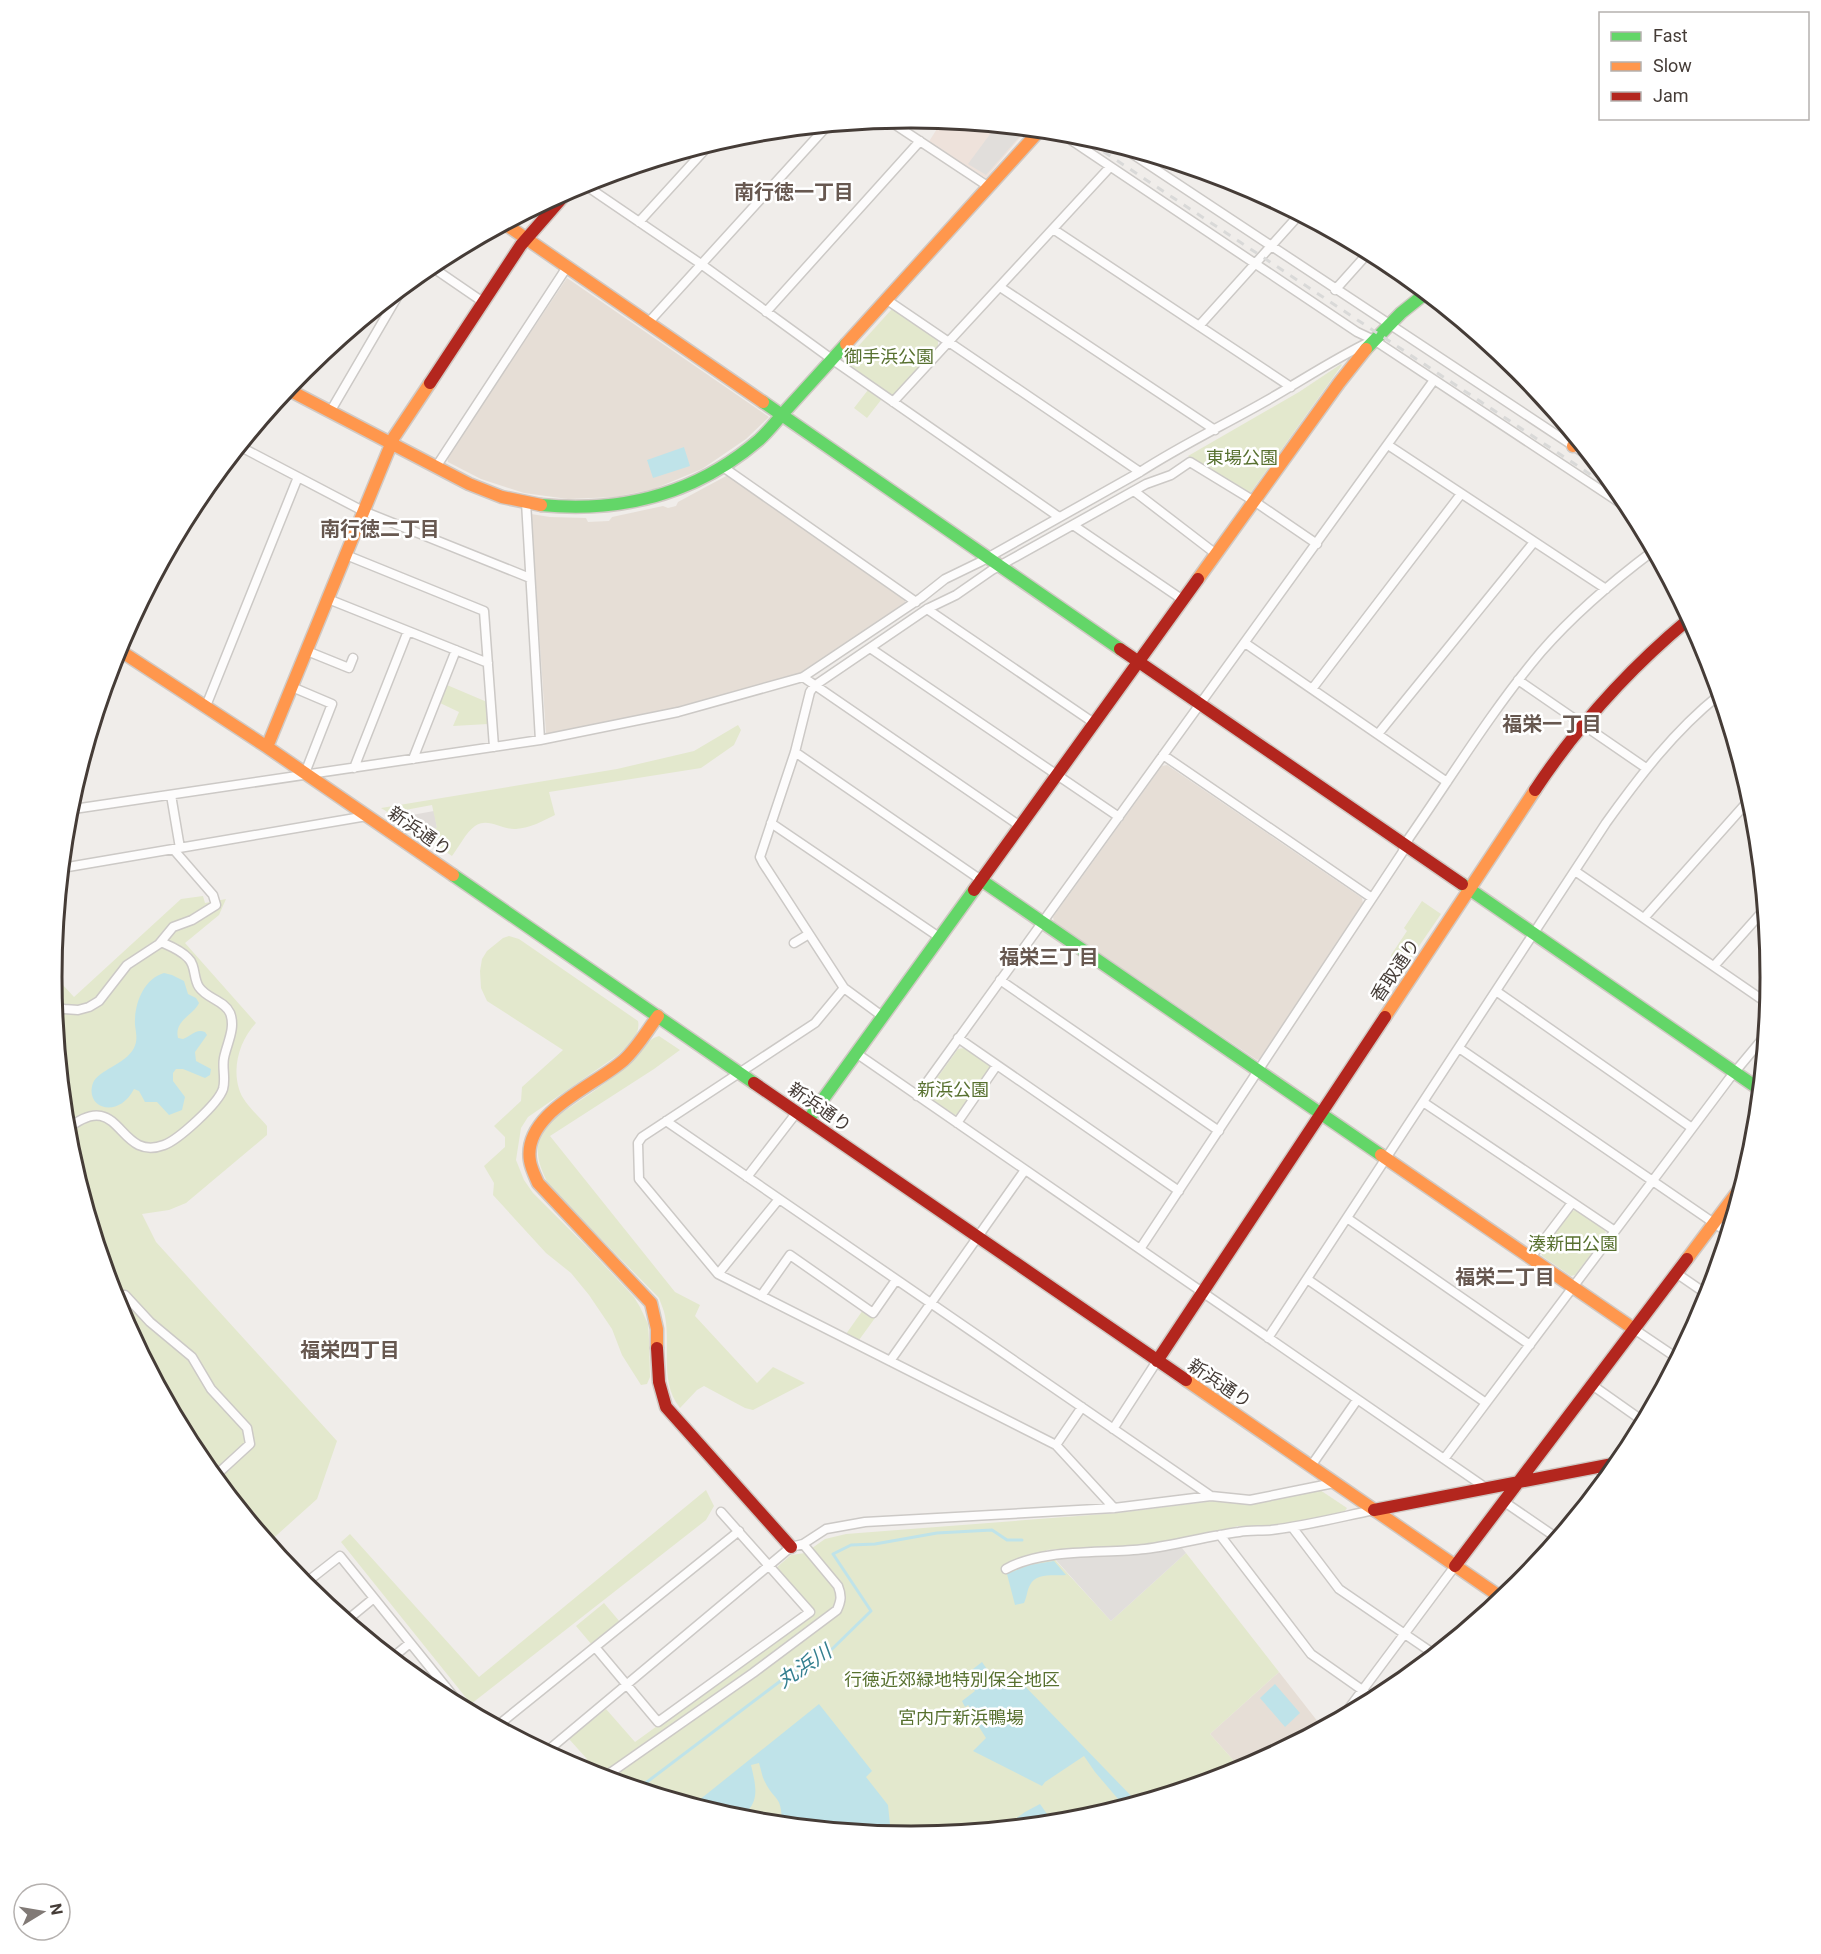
<svg xmlns="http://www.w3.org/2000/svg" width="1821" height="1954" font-family="Roboto,'Noto Sans JP',sans-serif">
<rect width="100%" height="100%" fill="#f0edea"/>
<path fill="#eee2db" d="M942,121L948,122L1027,129L986,178L928,143Z"/>
<path fill="#e1ddda" d="M434,811L437,828L416,832L395,818Z"/>
<path fill="#e6ded6" d="M567,278L769,417L746,439L702,469L654,489L615,497L568,499L524,493L481,479L448,462L447,457Z
M728,475L905,599V604L802,673L677,708L548,735L546,733L531,514L550,517L586,518L588,522L609,521L612,517L663,506L668,508L676,506L678,502Z
M1167,765L1362,898L1363,904L1261,1059L1257,1060L1054,922L1053,917L1162,766Z
M1279,1672L1322,1727L1242,1770L1210,1734Z"/>
<path fill="#e3e8cd" d="M892,309L938,340V347L895,394L889,395L843,363Z
M1341,364L1342,365L1251,492L1247,493L1188,456L1299,392Z
M868,390L881,400L867,418L854,408Z
M447,685L487,702L488,724L453,726L459,712L440,703Z
M738,725L741,730L734,745L701,768L549,792L555,815C543,821 530,828 516,829C502,830 488,817 475,826C466,832 459,847 452,856L416,832L437,828L432,805L389,813L381,808L617,769L694,751Z
M203,896L205,903L226,899L219,915L185,943L256,1023C240,1040 232,1066 239,1089C243,1103 258,1115 267,1126V1135L186,1203L169,1210L142,1214L156,1242L337,1441L317,1499L268,1543L196,1454L116,1306L67,1144L51,972L74,997L181,899Z
M1422,901L1441,914L1404,968L1392,960L1391,955L1407,931L1404,928Z
M509,936L519,939L638,1021C641,1035 628,1046 618,1055L528,1117L521,1128L516,1160L524,1180L533,1193L587,1247L634,1297L640,1307L648,1324L649,1340L650,1377L647,1384L641,1385L622,1355L612,1329L589,1295L571,1273L546,1253L493,1195L494,1183L484,1166L505,1147V1137L494,1126L521,1101L522,1087L563,1050L487,1001L481,988L480,971L482,959L487,951L503,938Z
M659,1036L680,1050L654,1069L550,1136L675,1292L700,1305L695,1316L757,1383L773,1367L805,1383L753,1410L745,1408L704,1386L697,1390L680,1408C659,1382 671,1347 665,1316C664,1310 661,1304 659,1298L549,1186C537,1161 531,1145 550,1121C579,1101 610,1082 635,1058C643,1050 647,1039 659,1036Z
M964,1048L990,1066V1070L960,1114L955,1115L927,1096V1092L958,1049Z
M1576,1210L1605,1230L1606,1235L1575,1275L1571,1276L1542,1256L1541,1251L1571,1211Z
M863,1310L875,1318L859,1340L846,1334Z
M706,1490L714,1506L706,1520L471,1704L341,1542L350,1534L479,1677Z
M1320,1490L1347,1508L1344,1512L1273,1526H1238L1196,1536L1142,1545L1046,1550L1111,1621L1186,1553L1279,1672L1210,1734L1242,1770L1239,1771L1078,1820L910,1836L742,1820L576,1768L587,1759L569,1739L606,1709L635,1742L814,1613L776,1568L791,1555L805,1553L825,1539L846,1534L1117,1513L1214,1501L1251,1504Z
M604,1603L620,1622L592,1645L576,1626Z"/>
<path fill="#e1dedb" d="M996,126L1026,129L986,175L968,164Z
M1182,1548L1186,1553L1111,1621L1055,1559L1143,1553Z"/>
<path fill="#bfe3e9" d="M684,447L690,466L653,478L647,460Z
M164,973L172,975L184,981L188,994L196,998L199,1003C193,1016 174,1020 178,1038L183,1039C191,1036 196,1028 205,1032L207,1035L195,1052L196,1061L211,1069L210,1075L205,1078L183,1069H176L173,1073V1081L185,1097L182,1110L169,1115L157,1102H145L139,1091L134,1089C118,1120 84,1108 93,1083C98,1070 125,1065 134,1048C138,1040 136,1033 135,1025C134,1005 143,979 164,973Z
M1054,1561L1066,1575C1055,1576 1036,1572 1030,1585C1027,1590 1027,1597 1024,1603L1015,1605L1007,1574L1029,1565Z
M982,1662L1000,1688H1010L1017,1678L1137,1802L1124,1806L1095,1772L1084,1756L1045,1782L1042,1786L973,1751L986,1738L969,1711L971,1709L968,1705L965,1707L962,1701L975,1691L964,1676Z
M1275,1684L1300,1713L1285,1727L1260,1698Z
M819,1704L872,1771L866,1777L888,1805L891,1835L779,1824L782,1821C781,1794 775,1802 765,1782C762,1777 761,1769 759,1763L751,1765C755,1783 761,1801 744,1814V1820L693,1805Z
M1040,1804L1047,1814L1032,1825L1004,1827L1025,1812Z"/>
<g fill="none" stroke-linecap="round" stroke-linejoin="round">
<path stroke="#bfe3e9" stroke-width="3" d="M639,1788L799,1667L829,1652L871,1611L833,1554L851,1545L875,1544L937,1533L992,1530L1007,1540H1022"/>
<defs>
<path id="street" d="M888,120L989,187
M1059,132L1357,332L1374,340L1631,510
M1122,147L1590,457
M582,183L701,264L833,360L1059,517
M639,222L710,144
M1053,229L1291,387
M429,265L483,302
M1000,287L1215,430
M1335,290L1369,252
M887,300L1140,472
M766,312L920,141
M648,323L827,126
M1199,326L1299,215
M893,402L1110,167
M330,412L403,287
M1388,445L1606,589
M239,446L363,511L530,578
M436,467L567,267
M723,467L916,602
M1134,491L1216,554
M526,502L540,740
M1073,525L1183,600
M346,555L484,611L494,747
M328,599L488,663
M927,609L1094,723
M1245,643L1447,782
M870,648L1119,817
M307,651L349,668L353,658
M803,677L1020,826
M1518,680L1646,768
M292,687L332,704L305,773
M1312,689L1461,494
M206,706L298,477
M1378,734L1534,542
M795,752L981,880
M1163,755L1372,898
M413,759L456,650
M354,768L408,631
M171,795L180,848
M67,810L540,740L678,712L803,677L921,598L945,579L980,562L1140,472C1180,446 1224,425 1266,401C1301,381 1334,359 1371,341
M771,823L939,937
M62,868L367,816
M1575,871L1767,1003
M1644,918L1750,799
M794,943L809,934
M1714,966L1763,911
M1000,980L1219,1131
M844,988L815,1023L642,1137L638,1143L639,1179L718,1274L1056,1445L1114,1508
M1496,991L1692,1128
M54,1006L64,1009L78,1010L89,1007L99,1001L127,965L159,944L173,927L192,920L216,905L213,895L174,850
M882,1016L844,988L763,863L760,857L795,752L810,692L814,686L927,609L956,595L992,570L1146,484L1171,475L1190,462L1254,501L1317,544
M958,1038L1179,1191
M1459,1048L1727,1232
M856,1053L1486,1488
M917,1096L1434,380
M1423,1102L1615,1231
M666,1121L1211,1496
M957,1123L997,1065
M66,1130C122,1084 116,1163 164,1145C178,1140 218,1104 223,1089C226,1079 222,1068 224,1058C227,1043 236,1028 230,1013C224,1000 207,999 199,987C193,978 196,965 188,958C181,950 170,946 161,942
M747,1177L797,1112
M1347,1218L1530,1345
M1140,1249L1402,853L1409,838C1452,776 1492,710 1541,652C1574,614 1613,581 1653,551
M1531,1257L1572,1203
M1676,1273L1708,1295
M718,1274L779,1199
M1307,1279L1486,1403
M113,1296L125,1295L150,1322L192,1357L211,1389L247,1428L250,1444L214,1477
M761,1296L790,1255L873,1313L896,1280
M1634,1329L1677,1358
M1268,1338L1606,823C1639,777 1674,731 1719,695
M890,1361L1025,1170
M1592,1385L1643,1421
M1113,1429L1157,1361
M1056,1445L1082,1407
M1444,1459L1729,1079L1764,1037
M1311,1466L1357,1400
M1595,1467L1607,1476
M1503,1501L1557,1538
M1292,1527L1339,1589L1434,1654
M1220,1535L1311,1654L1375,1699
M1006,1569C1043,1548 1102,1554 1145,1549C1177,1545 1207,1536 1239,1532C1249,1530 1260,1531 1271,1530C1305,1526 1340,1517 1374,1510
M303,1585L340,1556L462,1707
M346,1621L374,1598
M595,1647L658,1722L810,1612L721,1512
M392,1658L410,1643
M438,1694L446,1687
M1344,1715L1455,1566
M497,1726L739,1531
M546,1752L791,1547L803,1544L826,1529L865,1522L1114,1508L1211,1496L1250,1500L1334,1483
M603,1778L753,1673L837,1610C841,1601 842,1596 838,1586L803,1544"/>
<path id="fast" d="M1366,349L1401,313L1426,293
M763,402L1120,649
M541,505C623,513 696,494 759,440C769,431 778,419 787,409C807,387 826,366 846,344
M453,875L754,1083
M981,880L1381,1155
M1462,884L1759,1089
M808,1120L974,890"/>
<path id="slow" d="M505,224L763,402
M846,344L1040,130
M287,389L469,484L502,497L541,505
M1573,446L1578,442
M1198,579L1339,383L1366,349
M116,648L267,747L453,875
M267,747L394,437L430,383
M1385,1017L1535,790
M1381,1155L1634,1329
M1687,1259L1741,1187
M657,1348V1329L651,1303L538,1183C535,1176 531,1168 530,1161C522,1113 595,1086 624,1060C637,1048 647,1031 658,1016
M1186,1380L1502,1598"/>
<path id="jam" d="M430,383L521,245L569,190
M1120,649L1462,884
M1535,790C1578,725 1629,669 1689,619
M974,890L1198,579
M754,1083L1186,1380
M657,1348L659,1382L666,1407L791,1547
M1157,1361L1385,1017
M1374,1510L1618,1463
M1455,1566L1687,1259"/>
</defs>
<use href="#street" stroke="#ccc9c6" stroke-width="11"/>
<use href="#fast" stroke="#d0c9c4" stroke-width="15"/>
<use href="#slow" stroke="#d0c9c4" stroke-width="15"/>
<use href="#jam" stroke="#d0c9c4" stroke-width="15"/>
<use href="#street" stroke="#fdfcfc" stroke-width="8"/>
<use href="#fast" stroke="#63d668" stroke-width="12"/>
<use href="#slow" stroke="#ff974d" stroke-width="12"/>
<use href="#jam" stroke="#b3261e" stroke-width="12"/>
<path stroke="#d9d9d8" stroke-width="3" stroke-dasharray="8 8" stroke-linecap="butt" d="M1077,134L1620,494"/>
</g>
<g text-anchor="middle" dominant-baseline="central" stroke-width="5" stroke-linejoin="round" paint-order="stroke">
<g font-size="18" fill="#587130" stroke="#fff">
<text x="889" y="356">御手浜公園</text>
<text x="1242" y="457">東場公園</text>
<text x="953" y="1089">新浜公園</text>
<text x="1573" y="1243">湊新田公園</text>
<text x="952" y="1679">行徳近郊緑地特別保全地区</text>
<text x="961" y="1717">宮内庁新浜鴨場</text>
</g>
<g font-size="18" fill="#453c37" stroke="#fff">
<text transform="translate(420 831) rotate(35)">新浜通り</text>
<text transform="translate(1395 970) rotate(-56)">香取通り</text>
<text transform="translate(820 1107) rotate(35)">新浜通り</text>
<text transform="translate(1220 1383) rotate(34)">新浜通り</text>
</g>
<g font-size="20" font-weight="bold" fill="#675850" stroke="#fff">
<text x="794" y="192">南行徳一丁目</text>
<text x="380" y="529">南行徳二丁目</text>
<text x="1552" y="724">福栄一丁目</text>
<text x="1049" y="957">福栄三丁目</text>
<text x="1505" y="1277">福栄二丁目</text>
<text x="350" y="1350">福栄四丁目</text>
</g>
<g font-size="20" font-style="italic" fill="#358090" stroke="#fff">
<text transform="translate(804 1666) rotate(-34)">丸浜川</text>
</g>
</g>
<path d="M0 0H1821V1954H0ZM62 977a849 849 0 1 1 1698 0a849 849 0 1 1-1698 0Z" fill="#fff" fill-rule="evenodd"/>
<path fill="none" stroke="#453c37" stroke-width="3" d="M62 977a849 849 0 1 1 1698 0a849 849 0 1 1-1698 0Z"/>
<rect x="1599" y="12" width="210" height="108" fill="#ffffff" stroke="#b5b1af" stroke-width="1.5"/>
<rect x="1611" y="32" width="30" height="9" fill="#63d668" stroke="#b5b1af" stroke-width="1.5"/>
<text x="1653" y="42" font-size="18" fill="#453c37">Fast</text>
<rect x="1611" y="62" width="30" height="9" fill="#ff974d" stroke="#b5b1af" stroke-width="1.5"/>
<text x="1653" y="72" font-size="18" fill="#453c37">Slow</text>
<rect x="1611" y="92" width="30" height="9" fill="#b3261e" stroke="#b5b1af" stroke-width="1.5"/>
<text x="1653" y="102" font-size="18" fill="#453c37">Jam</text>
<g transform="translate(42 1912) rotate(79)"><circle r="28" fill="#ffffff" stroke="#b5b1af" stroke-width="1.5"/>
<path d="M0-4.5L10 22L0 15L-10 22Z" fill="#817a76"/>
<text y="-9" font-size="16" font-weight="bold" text-anchor="middle" fill="#453c37">N</text>
</g>
</svg>
